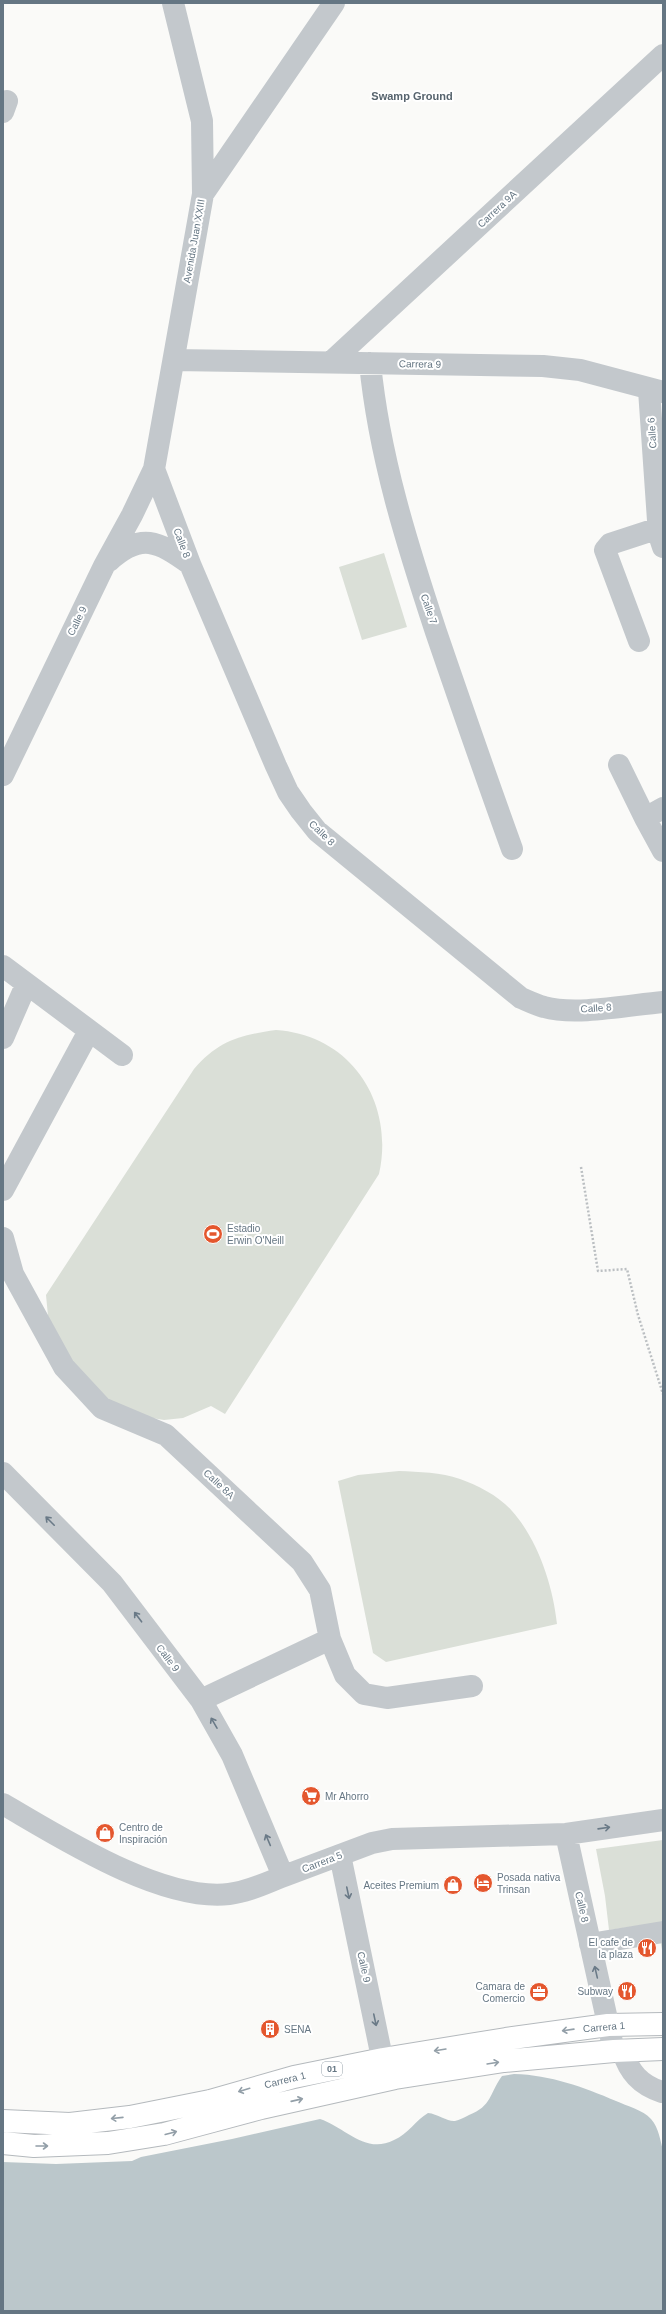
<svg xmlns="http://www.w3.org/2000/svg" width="666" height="2314" font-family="Arial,sans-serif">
<rect width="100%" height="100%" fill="#fafaf8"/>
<path fill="#dadfd7" d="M384,553L407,627L362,640L339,567Z
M276,1030C351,1035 395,1102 379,1174L225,1414L211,1406L183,1418L164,1420L146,1417L107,1399L72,1369L48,1316L46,1295L194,1069C218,1041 240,1035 276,1030Z
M399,1471C419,1472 441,1472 460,1479C478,1485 500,1497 512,1511C538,1540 553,1586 557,1624L386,1662L373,1653L338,1481L358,1475Z
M663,1840V1950H662L657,1923L609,1930L605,1896L596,1849Z"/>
<path fill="#bbc7cb" d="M514,2074C551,2075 583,2087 616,2101C627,2106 643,2110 651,2119C659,2128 660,2140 663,2150V2311H3V2162L56,2164L132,2161L141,2157L232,2139L320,2119C345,2127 365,2155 394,2140C408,2134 416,2120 428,2113C438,2114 448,2122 455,2121C459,2120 465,2117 469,2115C492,2106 489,2094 502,2076Z"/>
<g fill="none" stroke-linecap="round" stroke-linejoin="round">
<defs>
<path id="highway" d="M3,2121L70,2124L130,2117L210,2101L294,2077L383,2059L506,2039L608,2025L663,2024
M3,2143L34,2146L108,2143L164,2134L261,2108L395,2078L504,2061L614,2051L663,2049"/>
</defs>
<use href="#highway" stroke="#b4b9bd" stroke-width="24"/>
<path stroke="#bbbfc2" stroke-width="2.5" stroke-dasharray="2 2" stroke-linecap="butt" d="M581,1167L598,1271L627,1269L638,1315L663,1394"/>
<path stroke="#c3c8cc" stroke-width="22" d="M173,3L202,121L203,194
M3,112L7,101
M174,360L543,366L580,370L663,392
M331,362L663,55
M370,363C379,456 407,544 436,632C461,705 486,777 512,849
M649,390L659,535L663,547
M154,469L190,564L276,766L288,792L301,811L317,831L521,998C528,1001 536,1005 544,1007C576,1016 629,1005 663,1002
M109,561C141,532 158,541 190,564
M639,641L605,550L610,544L659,528
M619,765L645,818L663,851
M3,775L104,566L132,515L154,469L203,194L334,3
M645,818L663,808
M3,966L122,1055
M3,1038L26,985
M3,1190L89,1031
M3,1238L13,1274L64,1367L102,1408L166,1435L302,1562L320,1590L330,1639L201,1700
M3,1473L112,1583L201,1700L232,1755L283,1876
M330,1639L345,1675L364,1694L387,1698L472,1686
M3,1804C60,1837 161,1902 229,1894C248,1892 266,1883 284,1876C313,1865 342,1854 372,1843L392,1839L566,1834L663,1820
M566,1834L614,2051
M340,1855L386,2077
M590,1944L663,1932
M622,2050C629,2072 640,2085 662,2092"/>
<use href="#highway" stroke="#fff" stroke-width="22"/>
</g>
<defs><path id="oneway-shaft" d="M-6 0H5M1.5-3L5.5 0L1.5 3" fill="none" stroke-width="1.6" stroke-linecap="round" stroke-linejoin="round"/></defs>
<g stroke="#6a7a87">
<use href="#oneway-shaft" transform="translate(50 1521) rotate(-135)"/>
<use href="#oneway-shaft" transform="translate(138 1617) rotate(-127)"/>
<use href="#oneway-shaft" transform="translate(214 1723) rotate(-120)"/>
<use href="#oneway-shaft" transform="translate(604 1828) rotate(-8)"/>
<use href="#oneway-shaft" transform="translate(268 1840) rotate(-113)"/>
<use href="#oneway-shaft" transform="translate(348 1893) rotate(78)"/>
<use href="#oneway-shaft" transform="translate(596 1972) rotate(-103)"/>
<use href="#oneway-shaft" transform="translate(375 2020) rotate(78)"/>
</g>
<g stroke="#939fa8">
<use href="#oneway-shaft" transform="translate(568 2030) rotate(172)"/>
<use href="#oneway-shaft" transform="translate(440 2050) rotate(171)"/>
<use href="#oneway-shaft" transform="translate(493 2063) rotate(-9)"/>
<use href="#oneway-shaft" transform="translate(244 2090) rotate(163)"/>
<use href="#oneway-shaft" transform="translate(297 2100) rotate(-13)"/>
<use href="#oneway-shaft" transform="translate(117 2118) rotate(174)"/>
<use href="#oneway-shaft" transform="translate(171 2133) rotate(-15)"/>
<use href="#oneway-shaft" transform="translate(42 2146)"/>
</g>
<defs>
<symbol id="stadium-disc" viewBox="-11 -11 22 22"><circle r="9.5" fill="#e4572e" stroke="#fff"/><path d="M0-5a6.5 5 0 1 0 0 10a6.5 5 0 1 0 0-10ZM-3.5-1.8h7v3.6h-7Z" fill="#fff"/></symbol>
<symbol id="supermarket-disc" viewBox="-11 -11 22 22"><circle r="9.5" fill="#e4572e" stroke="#fff"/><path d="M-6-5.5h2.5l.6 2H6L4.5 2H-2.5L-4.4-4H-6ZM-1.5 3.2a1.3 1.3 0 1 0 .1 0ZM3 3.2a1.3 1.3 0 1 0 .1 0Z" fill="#fff"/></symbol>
<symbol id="shop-disc" viewBox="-11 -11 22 22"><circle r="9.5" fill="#e4572e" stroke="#fff"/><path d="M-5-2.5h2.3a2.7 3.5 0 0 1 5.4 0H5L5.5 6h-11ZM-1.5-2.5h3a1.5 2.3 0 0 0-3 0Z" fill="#fff"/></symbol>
<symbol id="hotel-disc" viewBox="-11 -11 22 22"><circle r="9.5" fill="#e4572e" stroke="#fff"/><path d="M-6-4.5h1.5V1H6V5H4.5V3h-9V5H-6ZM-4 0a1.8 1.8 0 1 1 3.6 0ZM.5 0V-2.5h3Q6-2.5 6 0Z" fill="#fff"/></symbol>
<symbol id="restaurant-disc" viewBox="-11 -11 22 22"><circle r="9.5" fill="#e4572e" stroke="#fff"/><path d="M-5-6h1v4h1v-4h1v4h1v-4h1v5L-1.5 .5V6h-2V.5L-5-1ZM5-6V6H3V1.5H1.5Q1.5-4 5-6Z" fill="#fff"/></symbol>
<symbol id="office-disc" viewBox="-11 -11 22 22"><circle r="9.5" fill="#e4572e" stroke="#fff"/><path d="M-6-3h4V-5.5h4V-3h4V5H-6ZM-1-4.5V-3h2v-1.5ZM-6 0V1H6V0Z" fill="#fff"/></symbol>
<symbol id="building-disc" viewBox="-11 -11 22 22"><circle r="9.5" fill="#e4572e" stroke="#fff"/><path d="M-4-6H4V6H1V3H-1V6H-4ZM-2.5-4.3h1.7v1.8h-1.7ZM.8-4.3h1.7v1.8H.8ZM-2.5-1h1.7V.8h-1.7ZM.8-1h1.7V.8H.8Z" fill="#fff"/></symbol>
</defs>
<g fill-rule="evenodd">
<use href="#stadium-disc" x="202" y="1223" width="22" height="22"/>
<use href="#supermarket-disc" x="300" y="1785" width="22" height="22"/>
<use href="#shop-disc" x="94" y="1822" width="22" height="22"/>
<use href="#hotel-disc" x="472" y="1872" width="22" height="22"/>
<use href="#shop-disc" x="442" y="1874" width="22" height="22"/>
<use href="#restaurant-disc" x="636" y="1937" width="22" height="22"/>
<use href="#restaurant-disc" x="616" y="1980" width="22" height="22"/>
<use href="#office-disc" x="528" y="1981" width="22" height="22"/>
<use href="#building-disc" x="259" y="2018" width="22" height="22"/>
</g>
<g text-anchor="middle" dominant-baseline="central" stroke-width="4" stroke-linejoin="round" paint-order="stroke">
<rect fill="#fff" stroke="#939fa8" stroke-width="1" x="322" y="2062" width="20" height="14" rx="3"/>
<g font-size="9" font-weight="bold" fill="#657683">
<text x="332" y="2069">01</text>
</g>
<g font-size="10" fill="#657683" stroke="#fff">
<text transform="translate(497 209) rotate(-43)">Carrera 9A</text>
<text transform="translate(194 241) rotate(-80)">Avenida Juan XXIII</text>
<text transform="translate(420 364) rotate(1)">Carrera 9</text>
<text transform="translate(652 433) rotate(-94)">Calle 6</text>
<text transform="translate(182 543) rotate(69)">Calle 8</text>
<text transform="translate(429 609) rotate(71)">Calle 7</text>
<text transform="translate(77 621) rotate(-64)">Calle 9</text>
<text transform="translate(322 833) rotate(44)">Calle 8</text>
<text transform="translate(596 1008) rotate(-4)">Calle 8</text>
<text transform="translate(219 1484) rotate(43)">Calle 8A</text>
<text transform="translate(168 1658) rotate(53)">Calle 9</text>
<text transform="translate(322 1862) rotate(-21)">Carrera 5</text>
<text transform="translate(582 1907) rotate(77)">Calle 8</text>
<text transform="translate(364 1967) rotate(78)">Calle 9</text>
<text transform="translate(604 2027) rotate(-5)">Carrera 1</text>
<text transform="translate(285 2080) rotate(-14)">Carrera 1</text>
</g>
<g font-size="10" fill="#657683" stroke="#fff" text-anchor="start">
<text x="227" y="1228">Estadio<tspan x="227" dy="12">Erwin O'Neill</tspan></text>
<text x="325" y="1796">Mr Ahorro</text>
<text x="119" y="1827">Centro de<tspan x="119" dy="12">Inspiración</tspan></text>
<text x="497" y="1877">Posada nativa<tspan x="497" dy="12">Trinsan</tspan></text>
<text x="439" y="1885" text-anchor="end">Aceites Premium</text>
<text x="633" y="1942" text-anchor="end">El cafe de<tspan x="633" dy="12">la plaza</tspan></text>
<text x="525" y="1986" text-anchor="end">Camara de<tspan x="525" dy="12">Comercio</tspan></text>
<text x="613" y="1991" text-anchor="end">Subway</text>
<text x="284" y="2029">SENA</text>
</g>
<g font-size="11" font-weight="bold" fill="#57646e" stroke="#fff">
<text x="412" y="96">Swamp Ground</text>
</g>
</g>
<rect width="666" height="2314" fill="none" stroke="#657683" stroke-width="8"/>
</svg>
